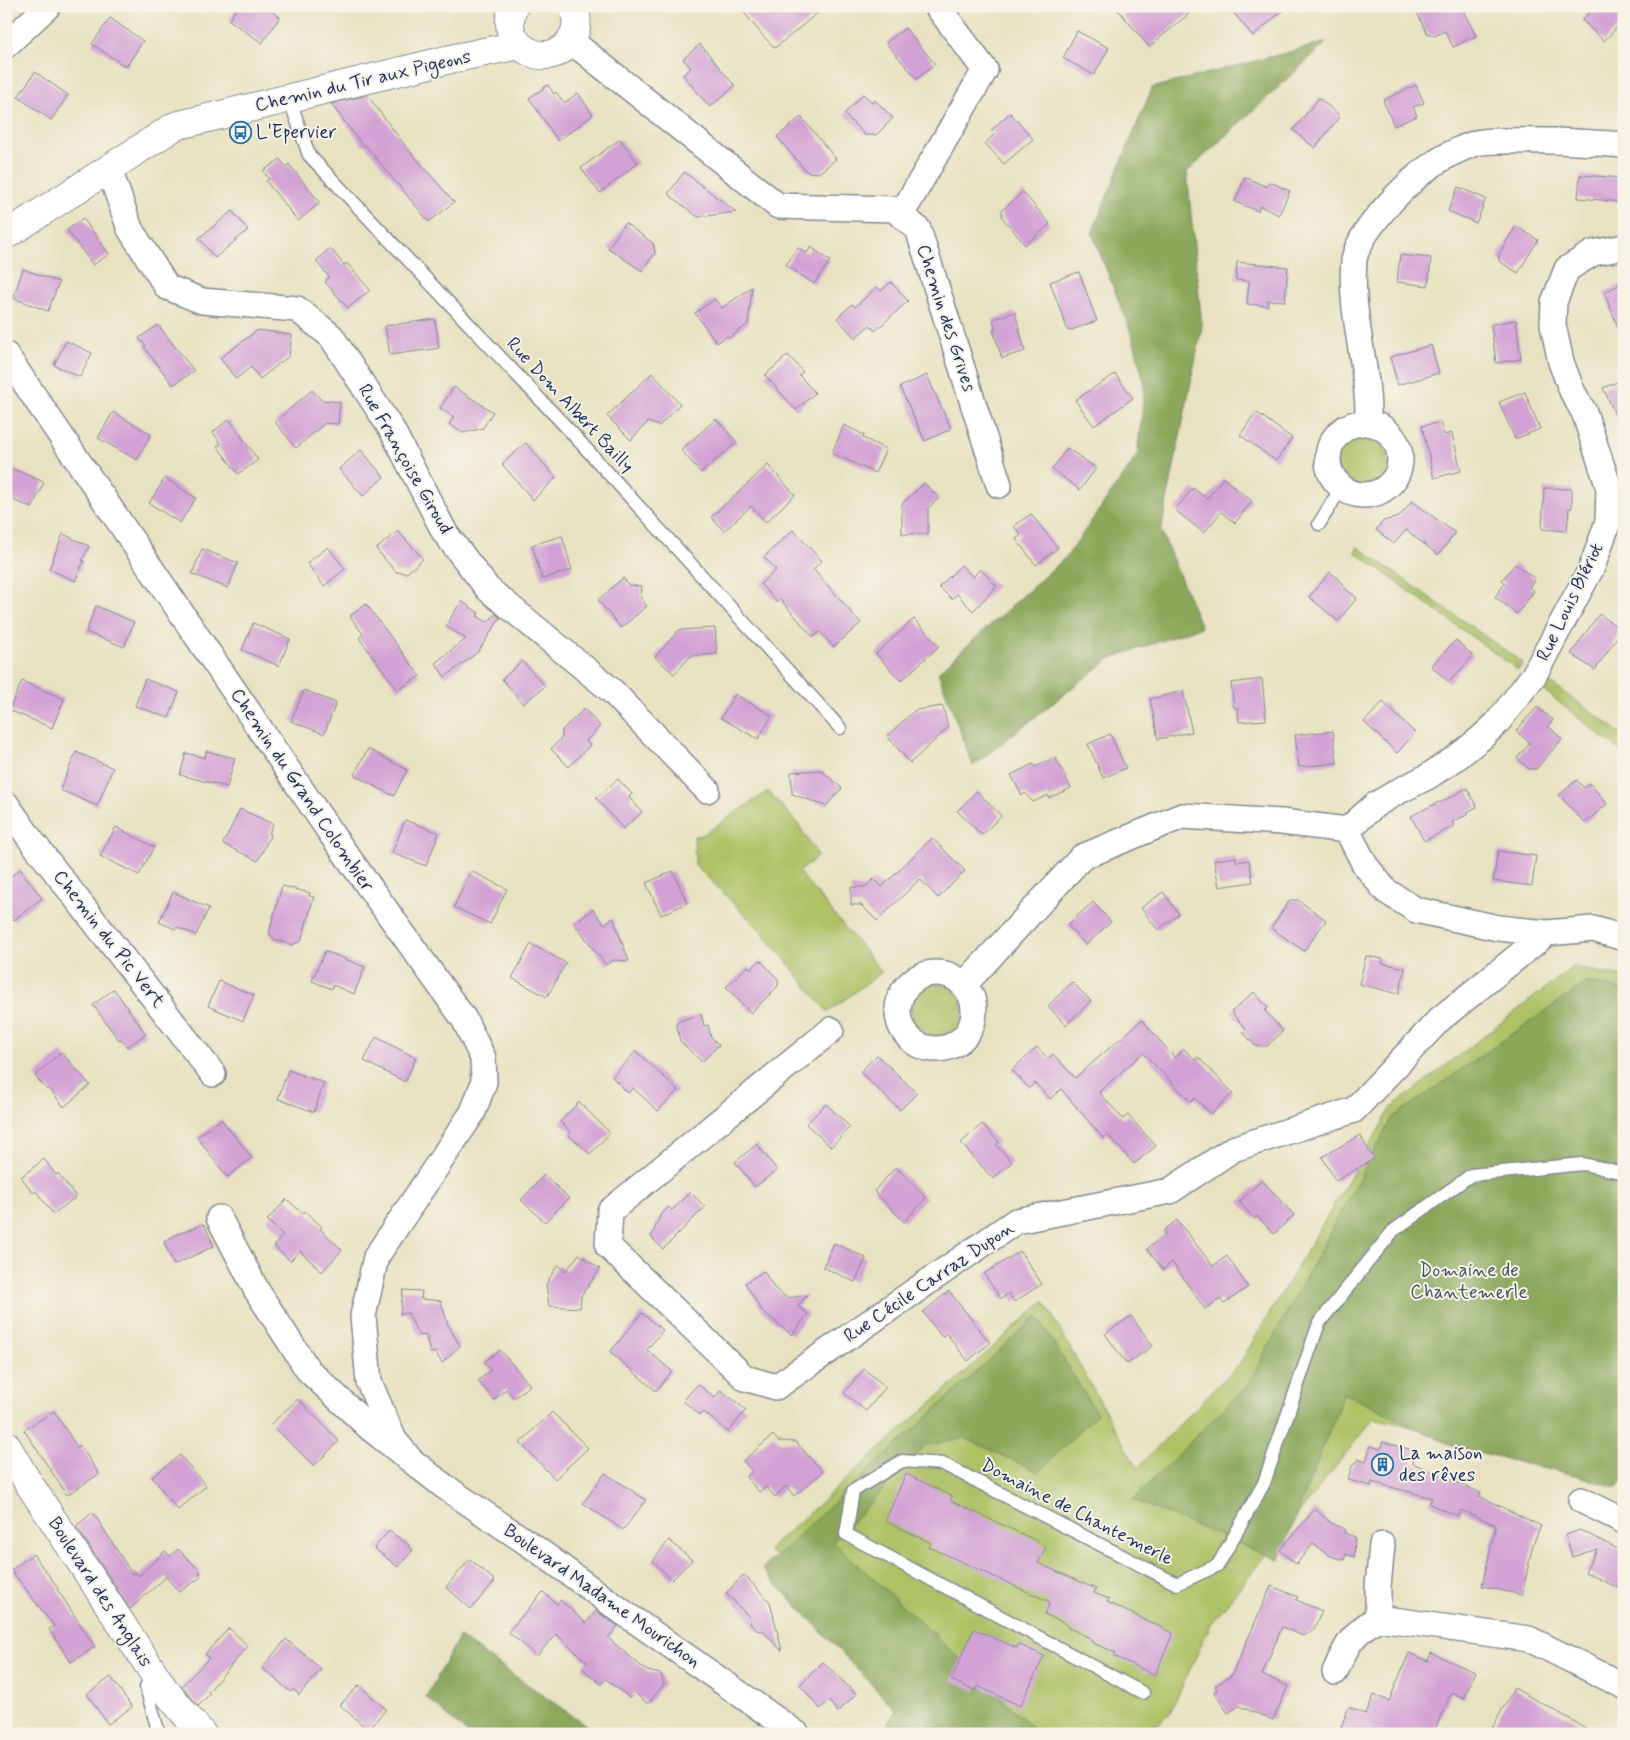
<svg xmlns="http://www.w3.org/2000/svg" width="1630" height="1740" font-family="Mynerve,sans-serif">
<rect width="100%" height="100%" fill="#f7f3e8"/>
<filter id="ink" filterUnits="userSpaceOnUse"><feTurbulence type="fractalNoise" baseFrequency=".02" numOctaves="2"/><feDisplacementMap in="SourceGraphic" scale="10" xChannelSelector="R" yChannelSelector="G"/><feConvolveMatrix kernelMatrix="1 2 1 2 8 2 1 2 1" color-interpolation-filters="sRGB"/></filter>
<filter id="wash" filterUnits="userSpaceOnUse"><feTurbulence type="fractalNoise" baseFrequency=".0096" numOctaves="4" result="noise"/><feDisplacementMap in="SourceGraphic" scale="20" xChannelSelector="R" yChannelSelector="G"/><feGaussianBlur stdDeviation="1.12" result="paint"/><feColorMatrix in="noise" values="0 0 0 0 0 0 0 0 0 0 0 0 0 0 0 0 0 1.4 0 .05"/><feComposite in="paint" operator="in"/></filter>
<g filter="url(#wash)">
<rect width="100%" height="100%" fill="#e9e2c0"/>
<path fill="#adc165" stroke="#647862" d="M1337 462a26 26 0 1 1 52 0a26 26 0 1 1-52 0Z
M1358,547L1523,663L1518,670L1355,552Z
M1542,677L1624,735V754L1536,684Z
M768,791L798,824L818,856L799,872L882,972L828,1012L763,933L695,865L694,836L703,835Z
M1573,967L1624,977V1454L1605,1474L1374,1418L1211,1624L1169,1715L1146,1734H987L768,1550L1044,1301L1137,1468L1240,1363L1392,1107Z
M911 1010a26 26 0 1 1 52 0a26 26 0 1 1-52 0Z"/>
<path fill="#8aa75a" stroke="#526b5c" d="M1327,42L1187,172L1202,327L1161,531L1201,627L1109,659L973,766L938,672L1067,556L1137,456L1145,386L1133,338L1092,233L1152,88Z
M1587,982L1624,990V1095L1621,1102L1624,1103V1480L1617,1487L1451,1445L1344,1393L1279,1560L1133,1500L1248,1384L1392,1118Z
M1037,1316L1097,1414L1038,1472L965,1438L926,1445L833,1542L953,1652L1039,1734H882L896,1710L762,1569Z
M459,1637L599,1734H468L426,1697Z"/>
<g id="blocks">
<path fill="#d4a1d6" d="M238,6H264L280,17L262,43L229,20Z
M739,6H826L775,48L762,35Z
M1115,6H1198L1149,47Z
M1228,6H1288L1253,36Z
M1414,6H1461L1476,36L1453,47L1445,31L1435,36L1427,33Z
M1595,6H1624V20L1604,41L1582,20Z
M110,18L143,41L126,67L92,44Z
M905,28L935,64L917,79L886,43Z
M1077,31L1109,48L1094,75L1063,58Z
M700,44L735,86L710,107L683,75L691,68L683,59Z
M35,72L68,95L51,120L18,97Z
M548,85L554,94L556,92L564,103L578,93L593,115L558,141L529,98Z
M1416,85L1424,103L1413,107L1417,116L1394,126L1383,100Z
M863,94L873,103L875,100L893,118L876,135H865L844,114Z
M367,95L407,148L454,202L429,222L365,145L363,146L331,104Z
M1319,98L1340,116L1315,148L1293,130Z
M1010,113L1033,139L1004,164L985,143L995,134L991,130Z
M801,117L836,159L819,173L807,172L777,137Z
M620,139L638,163L600,193L581,168Z
M280,159L286,167L289,164L320,203L298,221L266,181L269,179L263,171Z
M684,172L736,212L698,217L668,194Z
M1580,175L1624,178L1622,202L1578,198Z
M1245,177L1267,187L1270,182L1290,191L1279,215L1260,206L1258,211L1235,202Z
M1458,187L1486,199L1476,223L1448,211Z
M1023,192L1050,224L1025,245L1002,217V210Z
M232,211L248,230L215,258L199,238Z
M83,218L109,254L93,265L67,230Z
M625,223L653,243L655,253L642,271L608,248Z
M1516,226L1538,240L1518,273L1499,261V254Z
M811,247L830,261L814,284L786,265L798,248L807,253Z
M330,248L344,265L347,263L370,290L348,308L325,282L329,277L316,261Z
M1400,255L1431,258L1428,286L1397,282Z
M1237,262L1288,267L1285,301L1268,300V306L1247,304L1249,281L1236,280Z
M23,269L59,282L48,311L13,298Z
M1079,272L1097,321L1068,331L1050,282Z
M891,282L908,301L875,331L870,325L855,338L837,318L852,304L855,307L877,287L881,291Z
M1624,283V340H1623L1604,292Z
M752,287L748,324L729,338L727,336L717,343L695,313L715,299L722,308Z
M1015,312L1025,351L1002,358L993,330H996L993,319Z
M435,319L439,348L390,355L385,326Z
M1516,320L1521,359L1496,363L1491,324Z
M158,325L194,371L173,385L144,347L146,346L139,338Z
M258,330L292,335L289,356L260,379L251,367L236,379L220,358Z
M66,341L92,353L80,377L54,365Z
M1431,345L1439,373L1398,385L1390,357Z
M788,355L803,372L799,375L815,393L796,410L765,375Z
M652,373L680,404L659,426L648,422L631,440L607,416Z
M1115,374L1133,398L1094,426L1075,400Z
M927,375L951,429L925,441L900,387Z
M1624,379V433L1603,388Z
M454,387L493,412L483,428L463,433L449,424L454,417L440,408Z
M312,390L321,400L340,402L338,424L325,423L296,448L275,422Z
M1525,392L1540,429L1515,439L1499,402Z
M113,412L151,434L137,460L98,438Z
M1256,412L1292,438L1276,461L1240,435Z
M229,419L258,460L238,474L217,446L221,444L213,432Z
M716,419L737,442L701,473L681,450Z
M1440,422L1444,435L1452,433L1461,471L1434,478L1422,426Z
M844,425L864,435L863,438L886,449L875,473L832,453Z
M526,443L556,478L533,500L502,464Z
M1067,448L1096,468L1080,490L1052,469Z
M361,450L384,477L363,496L339,469Z
M768,465L795,495L766,522L751,506L724,531L711,517Z
M6,466L44,482L32,508L6,497Z
M165,478L196,498L180,523L149,503Z
M1223,478L1252,501L1235,523L1221,512L1204,533L1175,510L1193,488L1207,499Z
M924,483L939,498L928,508V534H902V504Z
M1544,488L1572,489V508H1569L1567,531L1542,529Z
M1412,501L1455,533L1438,555L1406,530L1394,544L1376,530L1383,521L1399,517Z
M1031,514L1058,548L1036,565L1016,539L1021,535L1014,526Z
M793,530L822,561L813,569L861,623L834,647L820,632L813,637L780,599L777,602L760,584L776,570L764,557Z
M398,531L423,559L407,573L396,572L376,549Z
M63,534L89,546L82,560L84,561L75,581L49,569Z
M562,536L572,570L542,579L532,545Z
M328,547L345,569L324,586L307,563Z
M202,549L238,563L228,588L192,574Z
M1515,564L1535,579L1529,587L1534,591L1517,614L1495,597L1505,583L1502,580Z
M961,565L973,577L980,569L997,586L973,611L957,594L952,599L939,587Z
M1330,572L1344,584L1342,586L1357,598L1338,621L1309,597Z
M623,578L629,585L642,586L641,598L647,606L621,628L598,600Z
M461,601L479,613L477,616L487,622L496,614L500,618L478,652L445,677L435,663L466,639L446,626Z
M366,604L420,676L398,690L359,638L363,634L350,616Z
M96,606L134,622L124,647L86,632Z
M1599,614L1622,630L1595,670L1571,654Z
M914,619L939,646L901,681L876,654Z
M253,623L290,639L279,666L242,650Z
M715,628L717,654L691,656L674,674L655,657L679,630Z
M1456,640L1473,656L1449,682L1431,666Z
M522,661L545,686L523,704L502,679Z
M145,679L179,692L169,718L135,706Z
M1262,679L1266,720L1239,722L1238,708H1234L1231,683Z
M22,681L64,699L52,728L9,710Z
M304,690L336,703L324,734L291,721Z
M1183,691L1192,732L1158,739L1150,699Z
M735,694L772,716L758,739L721,718Z
M1383,702L1415,733L1397,753L1364,722Z
M943,706L948,728L910,763L887,736L915,710Z
M1537,707L1553,720L1548,726L1562,739L1536,769H1529L1517,758L1530,743L1516,731Z
M584,709L600,726L586,741L590,745L569,767L551,749L562,737V730Z
M1333,731L1337,763L1299,767L1295,735Z
M1110,734L1126,768L1103,778L1088,744Z
M368,749L407,770L394,796L354,775Z
M206,751L235,758L227,787L180,775L186,753L205,758Z
M76,752L113,768L97,806L60,790Z
M1055,757L1071,788L1049,798L1048,795L1033,802L1025,793L1022,796L1011,775L1033,764L1035,767Z
M821,770L842,788L826,806L792,794L791,772Z
M618,779L632,794L629,797L642,812L623,829L596,798Z
M1577,780L1584,788L1590,783L1607,804L1585,823L1559,795Z
M1467,788L1477,807L1467,812L1469,814L1452,822L1454,826L1424,841L1411,816L1439,802L1440,803Z
M977,791L1001,816L982,835L957,811Z
M240,809L273,824L269,833L271,834L258,861L223,844Z
M405,820L439,833L426,866L392,853Z
M116,827L154,847L139,875L100,856Z
M932,838L965,871L938,898L920,879L877,921L861,905H851V887H865L874,879L882,887Z
M1498,851L1536,856L1532,886L1493,881Z
M1236,857L1237,862L1249,860L1253,882L1219,887L1214,860Z
M20,869L42,898L14,920L6,910V880Z
M471,871L507,889L490,924L454,907Z
M673,871L687,903L661,915L646,883Z
M282,886L310,893L309,896L314,897L301,941L292,945L275,940L269,933Z
M173,892L209,908L196,935L176,927L175,929L159,922Z
M1163,892L1179,914L1158,930L1141,908Z
M1290,900H1298L1326,920L1304,951L1271,928Z
M1093,902L1111,922L1086,945L1067,925Z
M593,909L604,924L613,918L629,961L614,960L606,965L574,923Z
M531,944L566,963L547,997L512,978Z
M325,951L365,967L354,994L333,985L332,989L312,981Z
M1366,956L1383,959L1382,963L1405,968L1399,994L1359,984Z
M760,960L778,979V986L751,1013L726,987L748,966L751,969Z
M219,981L254,995L243,1021L208,1006Z
M1072,982L1091,1001L1066,1025L1048,1006Z
M114,989L146,1034L127,1047L121,1039L119,1040L93,1005Z
M1254,992L1268,1008L1265,1011L1283,1031L1267,1046H1255L1243,1032L1246,1029L1231,1012Z
M701,1014L704,1026L708,1025L711,1037L719,1045L702,1062L680,1041L676,1022Z
M1142,1020L1175,1058L1184,1049L1195,1060L1198,1057L1233,1093L1211,1114L1195,1098L1191,1102L1143,1053L1099,1092L1123,1119L1128,1115L1156,1146L1134,1164L1107,1134L1103,1138L1061,1089L1050,1099L1035,1083L1029,1088L1012,1070L1037,1047L1048,1059L1053,1054L1075,1078Z
M376,1037L416,1058L405,1082L364,1061Z
M636,1051L678,1090L658,1111L633,1088L628,1093L612,1077Z
M61,1052L90,1085L64,1107L49,1088L47,1090L35,1076Z
M877,1055L917,1093L900,1110L860,1072Z
M288,1070L324,1083L314,1112L278,1099Z
M579,1102L610,1133L590,1154L569,1135L571,1132L560,1122Z
M826,1104L850,1127L831,1147L806,1124Z
M221,1119L252,1158L227,1177L197,1137Z
M982,1124L999,1142L996,1145L1012,1162L993,1179L961,1143Z
M1360,1135L1374,1159L1336,1181L1322,1157Z
M757,1144L777,1170L755,1187L735,1162Z
M44,1159L56,1175L58,1173L76,1197L53,1214L36,1191L33,1193L21,1177Z
M896,1167L926,1198L904,1222L874,1191Z
M544,1175L569,1198L545,1222L521,1200Z
M1262,1180L1294,1215L1274,1234L1257,1216L1255,1219L1239,1202Z
M690,1192L705,1207L663,1249L651,1237L661,1214L669,1207L672,1210Z
M287,1199L303,1214L305,1211L322,1227L320,1229L342,1250L322,1272L300,1251L290,1261L274,1246L283,1235L267,1220Z
M1177,1220L1213,1266L1227,1256L1248,1287L1224,1304L1220,1299L1205,1309L1172,1262L1163,1270L1147,1249L1165,1234L1163,1231Z
M204,1224L214,1246L174,1265L164,1242L175,1235Z
M834,1243L866,1258L855,1282L823,1267Z
M1020,1251L1042,1284L1014,1302L1009,1293L1001,1299L984,1274Z
M579,1254L600,1269L581,1296L580,1308L549,1306L546,1284L558,1265L566,1271Z
M764,1271L774,1288L787,1298L807,1295L798,1306L808,1314L792,1335L762,1311L745,1283Z
M403,1290L422,1291L421,1299L441,1301L448,1325L460,1346L442,1363L435,1352L430,1353L426,1335L419,1336L408,1313L400,1314Z
M949,1291L990,1343L968,1361L946,1333L942,1337L923,1312Z
M642,1313L663,1330L647,1350L672,1371L656,1391L610,1352Z
M1131,1316L1153,1346L1127,1364L1105,1334Z
M500,1350L530,1385L514,1398L506,1389L494,1400L478,1381L491,1370L484,1362Z
M864,1369L886,1387L866,1411L844,1393Z
M698,1384L715,1398L721,1390L746,1410L728,1432L704,1412L700,1415L683,1401Z
M298,1399L339,1441L314,1466L271,1424Z
M54,1411L77,1447L80,1445L99,1474L67,1495L24,1430Z
M552,1412L588,1448L555,1479L520,1443Z
M773,1435L778,1441L796,1442L823,1472L794,1496L786,1486L775,1497L766,1487L759,1492L746,1477L752,1471L743,1461Z
M1383,1442L1416,1451L1412,1463L1481,1493L1479,1496L1541,1526L1533,1544L1522,1595L1482,1586L1496,1525L1461,1510L1458,1516L1429,1504L1432,1498L1372,1482L1371,1486L1348,1480L1352,1466L1358,1459L1366,1462L1370,1446L1381,1449Z
M180,1455L206,1486L178,1510L152,1477Z
M605,1473L646,1500L623,1530L583,1503Z
M906,1474L952,1496L951,1501L1037,1541L1046,1548L1038,1563L1096,1589L1094,1593L1109,1599L1107,1602L1173,1633L1155,1675L1114,1656L1116,1653L1091,1642L1092,1639L1067,1627L1068,1625L1045,1614L1050,1602L929,1547L931,1543L885,1521Z
M1315,1509L1332,1524L1345,1529L1344,1533L1355,1537L1354,1557L1346,1554L1344,1560L1330,1556L1313,1544L1296,1564L1280,1550Z
M93,1512L132,1574L135,1572L139,1576L165,1551L170,1556L178,1549L201,1572L199,1575L201,1577L179,1592L166,1577L130,1609L76,1526Z
M1580,1530L1624,1552V1591L1585,1572L1597,1549L1572,1557L1566,1535Z
M389,1531L409,1545L408,1546L413,1550L398,1567L374,1548Z
M669,1540L692,1560L672,1580L653,1561Z
M33,1554L58,1588L57,1589L95,1647L71,1662L49,1629L54,1626L11,1570Z
M470,1559L495,1581L471,1609L446,1587Z
M744,1575L770,1602L782,1651L762,1630L758,1631L751,1625L749,1617L726,1593Z
M1271,1586L1298,1597L1296,1600L1322,1611L1313,1631L1303,1636L1282,1627L1262,1675L1288,1686L1273,1720L1239,1706L1228,1713L1214,1692L1217,1690L1215,1686L1232,1675Z
M543,1592L557,1604L560,1600L586,1623L596,1611L618,1626L608,1638L647,1671L661,1674L664,1684L648,1704L635,1693L630,1698L606,1679L601,1684L582,1668L587,1662L556,1634L537,1656L508,1632Z
M229,1628L248,1646L208,1692L210,1694L198,1706L182,1686L209,1658L205,1654Z
M974,1629L1017,1648L1018,1644L1044,1656L1020,1706L978,1686L976,1691L951,1680Z
M286,1639L321,1669L299,1695L293,1689L291,1692L262,1668Z
M1409,1653L1428,1661L1431,1653L1475,1672L1464,1699L1451,1693L1433,1734H1338L1349,1707L1366,1714L1374,1695L1389,1701Z
M823,1662L856,1694L838,1712L829,1701L820,1709L800,1685Z
M111,1677L132,1707L108,1724L87,1694Z
M359,1685L386,1709L368,1730L340,1705Z
M1514,1688L1556,1711L1596,1734H1489Z"/>
</g>
</g>
<g filter="url(#ink)">
<use href="#blocks" fill-opacity="0" stroke="#82888f" stroke-width="1"/>
<g fill="none" stroke-linecap="round" stroke-linejoin="round">
<defs>
<path id="lane" d="M289,98L309,155L569,430L840,728
M1319,524L1341,488
M152,1672L146,1687L159,1734
M1143,1693L846,1534L853,1491L902,1461L943,1464L1177,1584L1218,1565L1264,1483L1319,1323L1393,1231L1471,1175L1583,1164L1624,1173"/>
<path id="street" d="M571,41L778,206L894,209L918,229L999,485
M6,45L48,6
M109,169L130,229L167,287L202,301L297,309L331,336L392,430L445,533L488,589L612,691L707,790
M901,215L985,70L937,6
M6,355L332,835L464,1019L483,1058L484,1082L473,1112L376,1257L363,1316L369,1382L394,1440L409,1458
M1328 459a36 36 0 1 1 72 0a36 36 0 1 1-72 0Z
M1368,423C1370,369 1349,315 1354,261C1356,242 1375,220 1387,206C1413,177 1438,156 1476,143C1486,140 1499,141 1510,141C1549,140 1585,142 1624,145
M6,804L31,840L213,1074
M1347,830L1375,805L1399,791L1427,777L1456,758L1481,738L1497,723L1534,675L1592,567L1608,522L1609,488L1584,412L1572,391L1561,362L1553,325L1554,302L1567,269L1593,253L1624,247
M898 1011a38 38 0 1 1 76 0a38 38 0 1 1-76 0Z
M964,985L1082,857L1182,816L1282,822L1347,830L1365,865L1386,891L1416,910L1498,928L1547,933L1593,929L1624,938
M831,1030L610,1211L608,1246L745,1378L776,1387L1016,1221L1170,1191L1233,1149L1354,1110L1440,1019L1547,933
M219,1218L257,1291L308,1370L371,1429L445,1487L535,1548L624,1613L797,1734
M1581,1500L1624,1521
M1382,1545L1378,1586V1618L1529,1639L1624,1686
M1335,1672C1346,1646 1352,1633 1378,1618"/>
<path id="secondary" d="M514,6C494,47 553,76 573,36C578,27 577,16 573,6
M6,235L175,126L455,58L519,45
M6,1445L26,1479L153,1672L164,1689L202,1734"/>
</defs>
<use href="#lane" stroke="#82888f" stroke-width="15"/>
<use href="#street" stroke="#82888f" stroke-width="28"/>
<use href="#secondary" stroke="#82888f" stroke-width="30"/>
<use href="#lane" stroke="#fff" stroke-width="12"/>
<use href="#street" stroke="#fff" stroke-width="25"/>
<use href="#secondary" stroke="#fff" stroke-width="28"/>
</g>
</g>
<defs>
<symbol id="bus-ring" viewBox="-11 -11 22 22"><circle r="9.5" fill="#f7f3e8" stroke="#1f6fb2" stroke-width="1.5"/><path d="M-5-6H5V4H4V6H2V4H-2V6H-4V4H-5ZM-3.5-4V0h7V-4ZM-3.5 1.2v1.5H-2V1.2ZM2 1.2v1.5H3.5V1.2Z" fill="#1f6fb2"/></symbol>
<symbol id="building-ring" viewBox="-11 -11 22 22"><circle r="9.5" fill="#f7f3e8" stroke="#1f6fb2" stroke-width="1.5"/><path d="M-4-6H4V6H1V3H-1V6H-4ZM-2.5-4.3h1.7v1.8h-1.7ZM.8-4.3h1.7v1.8H.8ZM-2.5-1h1.7V.8h-1.7ZM.8-1h1.7V.8H.8Z" fill="#1f6fb2"/></symbol>
</defs>
<g fill-rule="evenodd">
<use href="#bus-ring" x="228" y="120" width="25" height="25"/>
<use href="#building-ring" x="1370" y="1452" width="25" height="25"/>
</g>
<g text-anchor="middle" dominant-baseline="central" stroke-width="4" stroke-linejoin="round" paint-order="stroke">
<g font-size="19" fill="#1b2f5e" stroke="#f7f3e8">
<text transform="translate(363 81) rotate(-13)">Chemin du Tir aux Pigeons</text>
<text transform="translate(946 318) rotate(72)">Chemin des Grives</text>
<text transform="translate(570 405) rotate(47)">Rue Dom Albert Bailly</text>
<text transform="translate(405 459) rotate(60)">Rue Françoise Giroud</text>
<text transform="translate(1570 602) rotate(-64)">Rue Louis Blériot</text>
<text transform="translate(302 790) rotate(56)">Chemin du Grand Colombier</text>
<text transform="translate(109 939) rotate(52)">Chemin du Pic Vert</text>
<text transform="translate(929 1282) rotate(-34)">Rue Cécile Carraz Dupon</text>
<text transform="translate(1077 1512) rotate(27)">Domaine de Chantemerle</text>
<text transform="translate(100 1592) rotate(57)">Boulevard des Anglais</text>
<text transform="translate(602 1596) rotate(35)">Boulevard Madame Mourichon</text>
</g>
<g font-size="19" fill="#1b2f5e" stroke="#f7f3e8" text-anchor="start">
<text x="256" y="132">L'Epervier</text>
<text x="1399" y="1453">La maison<tspan x="1399" dy="22">des rêves</tspan></text>
</g>
<g font-size="19" fill="#405460" stroke="#f7f3e8">
<text x="1469" y="1270">Domaine de<tspan x="1469" dy="22">Chantemerle</tspan></text>
</g>
</g>
<rect width="1630" height="1740" fill="none" stroke="#f7f3e8" stroke-width="25"/>
</svg>
